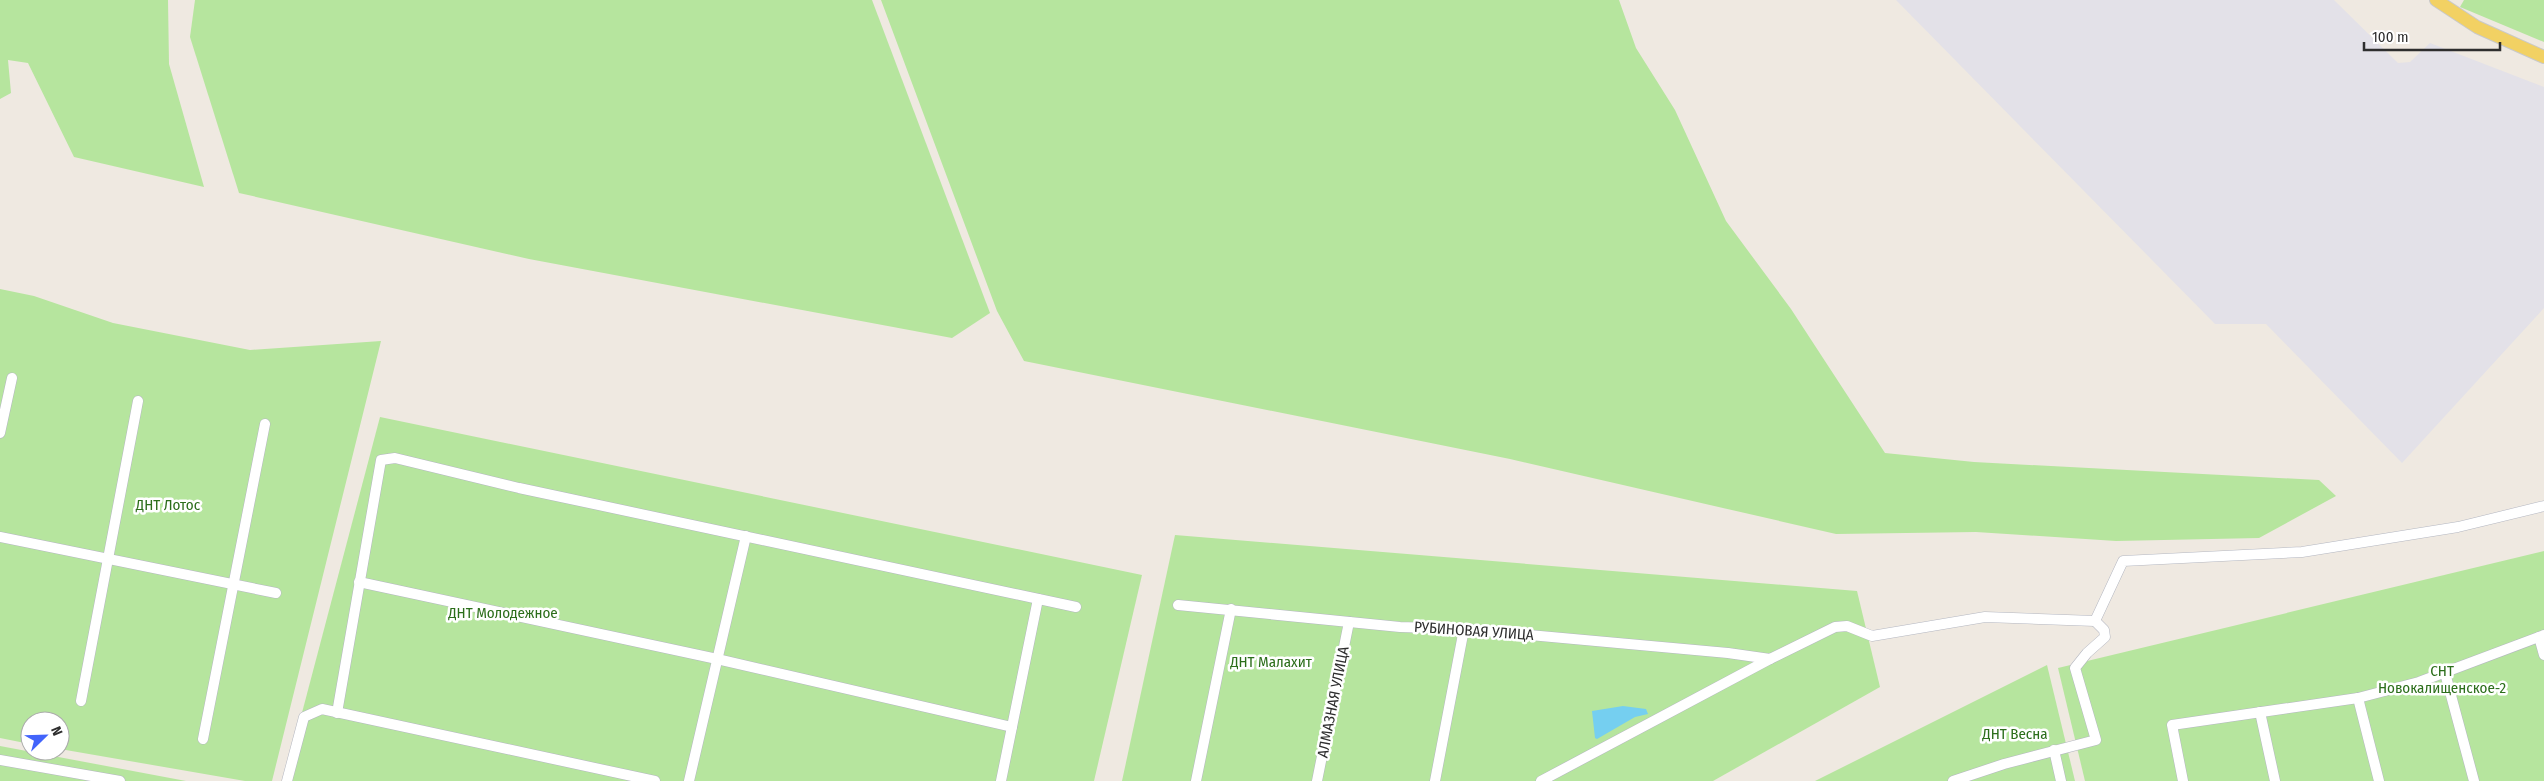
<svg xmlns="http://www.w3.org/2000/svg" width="2544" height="781" viewBox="0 0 2544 781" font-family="'Fira Sans Condensed',sans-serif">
<rect width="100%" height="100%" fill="#efe9e1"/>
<polygon fill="#e3e1e8" points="1896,0 2334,0 2398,63 2410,62 2430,43 2544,87 2544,308 2402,463 2266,324 2215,324"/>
<g fill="#b6e59e">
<polygon points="0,0 168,0 169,64 204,187 74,157 28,63 8,60 11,93 0,99"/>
<polygon points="195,0 872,0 990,313 952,338 529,259 239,193 190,37"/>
<polygon points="881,0 1619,0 1636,48 1675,110 1726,221 1791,309 1885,453 1974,462 2319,480 2336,496 2259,538 2116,541 1976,532 1836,534 1510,459 1024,361 997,311"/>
<polygon points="2464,0 2544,0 2544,42 2460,7"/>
<polygon points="0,289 34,296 113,323 250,350 381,341 272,781 245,781 60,749 60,721 30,721 30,744 0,738"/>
<polygon points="380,417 1142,575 1094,781 284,781"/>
<polygon points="1175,535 1857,591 1880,687 1713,781 1122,781"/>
<polygon points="2544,551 2544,781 2085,781 2058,668"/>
<polygon points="2047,665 2075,781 1815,781"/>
<polygon points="0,746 186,781 0,781"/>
</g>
<polygon fill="#75cff0" points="1623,706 1646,709 1648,714 1635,717 1597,739 1595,738 1592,711"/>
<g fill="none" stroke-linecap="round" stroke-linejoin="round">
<defs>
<g id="minor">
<polyline points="0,433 12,378"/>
<polyline points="0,537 276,593"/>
<polyline points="359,582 717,659 1012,727"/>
<polyline points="1178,605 1400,627 1464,629 1728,653 1770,659 1835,627 1847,626 1872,636 1985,617 2095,621"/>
<polyline points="2095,621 2123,561 2302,552 2458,527 2544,506"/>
<polyline points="2539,637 2544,655"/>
<polyline points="2445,673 2474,781"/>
<polyline points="2358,698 2379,781"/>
<polyline points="81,701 138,401"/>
<polyline points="2260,712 2275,781"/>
<polyline points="337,713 381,460 395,458 519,488 1076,607"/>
<polyline points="203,739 265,424"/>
<polyline points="2054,750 2061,781"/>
<polyline points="0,760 120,781"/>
<polyline points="287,781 304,717 322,709 655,781"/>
<polyline points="689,781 746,536"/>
<polyline points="1001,781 1038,599"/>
<polyline points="1196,781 1231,609"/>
<polyline points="1317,781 1349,622"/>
<polyline points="1435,781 1464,629"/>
<polyline points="1541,781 1770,659"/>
<polyline points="1953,781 2004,764 2096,740 2075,668 2087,653 2105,637 2104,630 2095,621"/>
<polyline points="2183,781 2172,725 2358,698 2419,682 2544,635"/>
</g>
<polyline id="major" points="2436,0 2477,27 2544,57"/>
</defs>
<use href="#minor" stroke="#b4b7c1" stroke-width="11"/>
<use href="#major" stroke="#c9c9c9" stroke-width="14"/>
<use href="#minor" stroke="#fff" stroke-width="10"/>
<use href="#major" stroke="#f2d163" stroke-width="12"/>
</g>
<g text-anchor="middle" stroke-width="5" stroke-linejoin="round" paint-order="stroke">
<g font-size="15" fill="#2c6e1b" stroke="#fff">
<text x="168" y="510">ДНТ Лотос</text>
<text x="503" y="618">ДНТ Молодежное</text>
<text x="1271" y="667">ДНТ Малахит</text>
<text x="2442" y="676">СНТ<tspan x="2442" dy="17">Новокалищенское-2</tspan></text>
<text x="2015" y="739">ДНТ Весна</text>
</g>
<g font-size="15" fill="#2e2e2e" stroke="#fff">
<text transform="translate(1474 631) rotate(4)" y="5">РУБИНОВАЯ УЛИЦА</text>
<text transform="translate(1333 702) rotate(-79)" y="5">АЛМАЗНАЯ УЛИЦА</text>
</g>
</g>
<g transform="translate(45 736) rotate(67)"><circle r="24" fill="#ffffff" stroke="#ababab"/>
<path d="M0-4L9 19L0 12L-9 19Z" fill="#4264fb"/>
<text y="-8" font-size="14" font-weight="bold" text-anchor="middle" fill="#2e2e2e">N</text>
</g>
<path d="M2364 42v8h136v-8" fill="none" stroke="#2e2e2e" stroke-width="2.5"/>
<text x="2372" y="42" font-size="15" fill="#2e2e2e" stroke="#ffffff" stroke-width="4" paint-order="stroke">100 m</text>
</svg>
